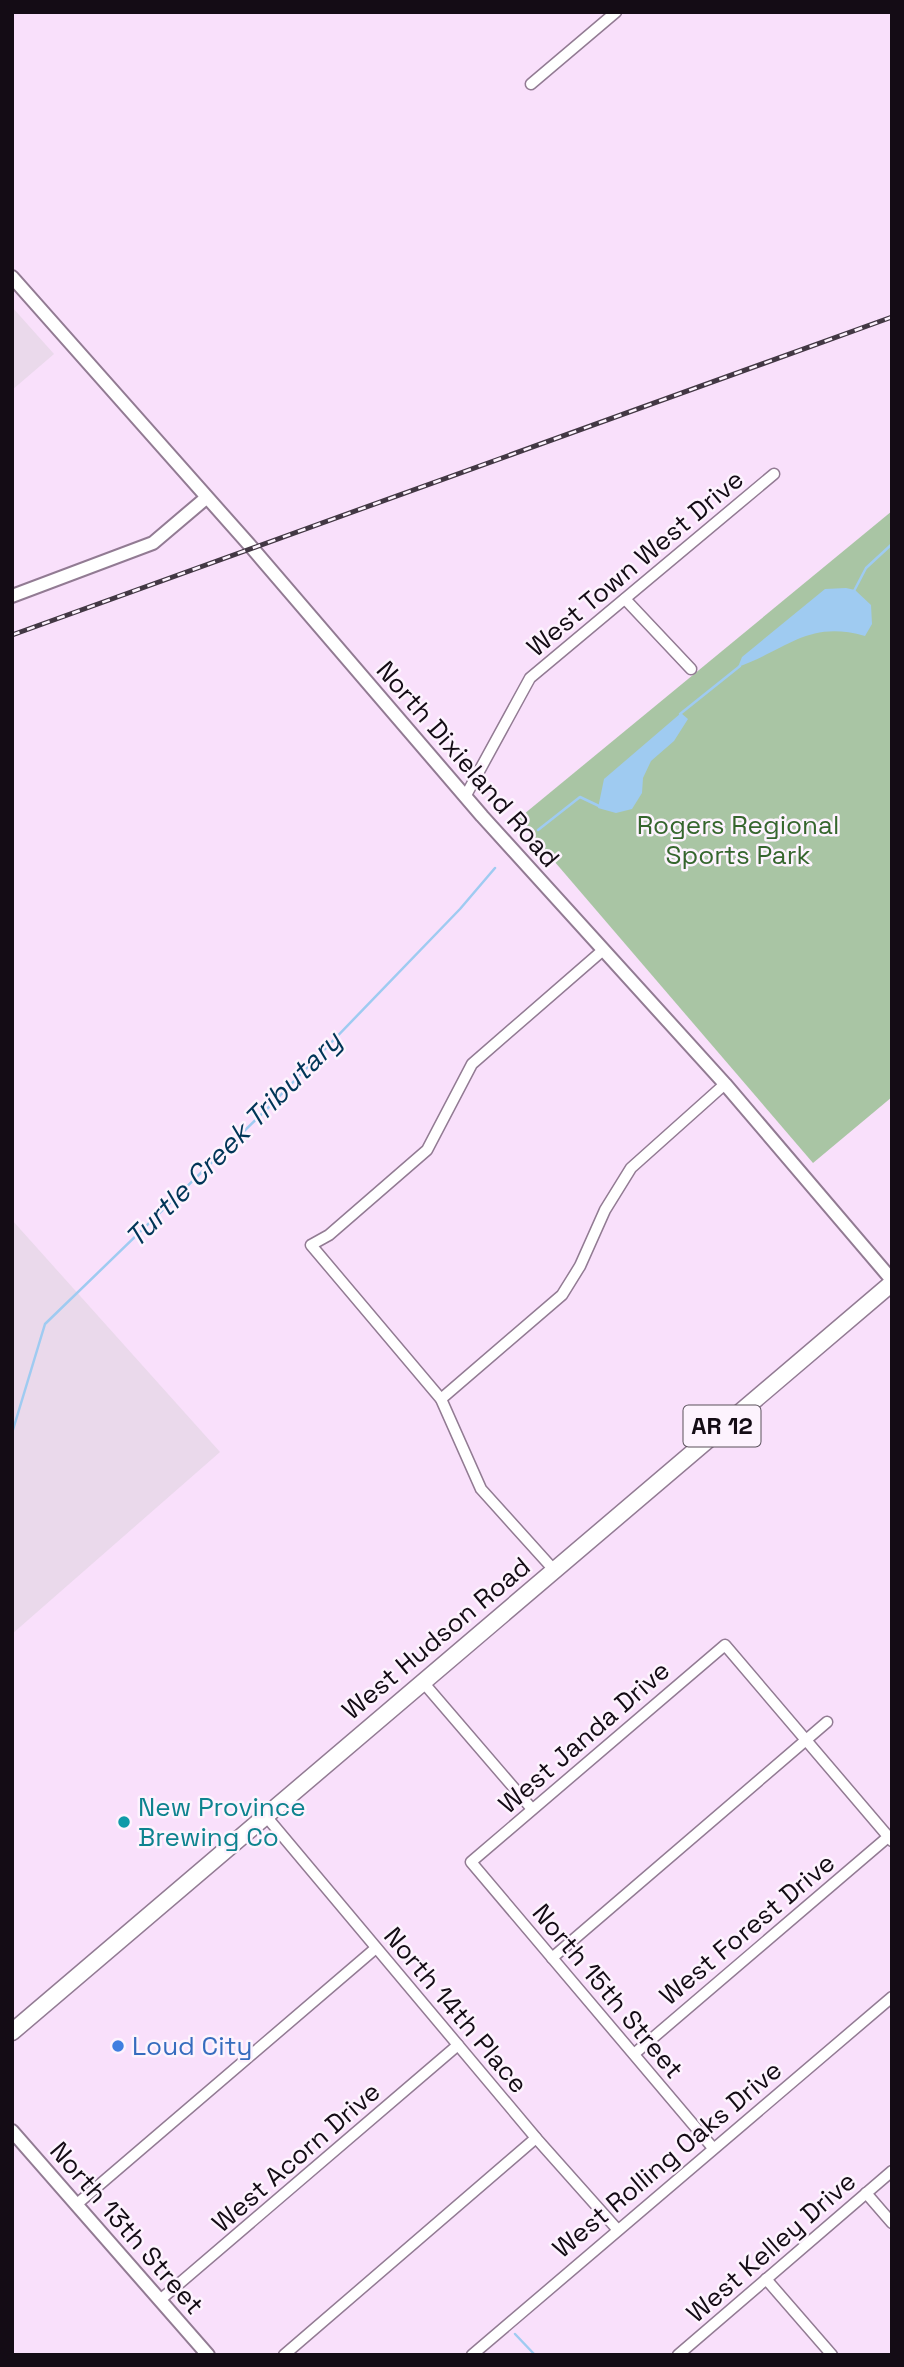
<svg xmlns="http://www.w3.org/2000/svg" width="904" height="2367" viewBox="0 0 904 2367" font-family="'Space Grotesk',sans-serif">
<rect width="100%" height="100%" fill="#f9e0fb"/>
<g fill="#ead9eb">
<polygon points="12,307 54,354 12,390"/>
<polygon points="12,1220 220,1452 12,1634"/>
</g>
<polygon fill="#a9c5a4" points="892,511 892,1097 813,1163 518,819"/>
<g fill="#9fcbf1">
<path d="M 846,588 L 855,590 L 871,605 L 872,624 L 865,636 C 808,620 788,649 738,667 L 742,657 L 825,589 Z"/>
<polygon points="681,713 688,719 674,741 651,761 643,778 642,793 632,809 616,813 598,808 604,779"/>
</g>
<g fill="none" stroke-linecap="round" stroke-linejoin="round">
<g stroke="#9fcbf1" stroke-width="2.5">
<polyline points="854,591 866,568 892,544"/>
<polyline points="680,714 740,666"/>
<polyline points="538,830 580,797 599,806"/>
<polyline points="12,1433 45,1324 270,1106 460,909 495,868"/>
<polyline points="515,2334 535,2355"/>
</g>
<defs>
<g id="minor">
<polyline points="531,84 616,12"/>
<polyline points="625,599 691,669"/>
<polyline points="465,797 530,678 774,474"/>
<polyline points="441,1399 562,1295 580,1266 605,1210 631,1168 725,1084"/>
<polyline points="554,1570 481,1489 441,1399 311,1245 329,1235 427,1150 472,1064 602,951"/>
<polyline points="422,1681 532,1809"/>
<polyline points="265,1815 536,2138 617,2229"/>
<polyline points="552,1958 827,1722"/>
<polyline points="634,2054 888,1837"/>
<polyline points="713,2148 471,1862 725,1645 892,1841"/>
<polyline points="866,2193 892,2223"/>
<polyline points="77,2204 376,1948"/>
<polyline points="766,2279 832,2355"/>
<polyline points="160,2300 458,2045"/>
<polyline points="284,2355 536,2138"/>
<polyline points="472,2355 892,1997"/>
<polyline points="678,2355 892,2171"/>
</g>
<g id="tertiary">
<polyline points="12,596 153,543 206,498"/>
<polyline points="12,2131 208,2355"/>
</g>
<polyline id="secondary" points="12,277 253,549 482,816 725,1084 892,1280"/>
<polyline id="trunk" points="12,2032 892,1283"/>
</defs>
<use href="#minor" stroke="#927b93" stroke-width="13"/>
<use href="#tertiary" stroke="#927b93" stroke-width="16"/>
<use href="#secondary" stroke="#927b93" stroke-width="16"/>
<use href="#trunk" stroke="#927b93" stroke-width="19"/>
<use href="#minor" stroke="#fff" stroke-width="10"/>
<use href="#tertiary" stroke="#fff" stroke-width="12"/>
<use href="#secondary" stroke="#fff" stroke-width="12"/>
<use href="#trunk" stroke="#fff" stroke-width="16"/>
<defs>
<polyline id="rail" points="12,635 892,317"/>
</defs>
<use href="#rail" stroke="#433844" stroke-width="5"/>
<use href="#rail" stroke="#fdf3fe" stroke-width="2.5" stroke-dasharray="8" stroke-linecap="butt"/>
</g>
<circle fill="#0f9aa8" stroke="#fdf3fe" stroke-width="2.5" cx="124" cy="1822" r="7"/>
<circle fill="#3f7fe0" stroke="#fdf3fe" stroke-width="2.5" cx="118" cy="2046" r="7"/>
<g text-anchor="middle" stroke-width="5" stroke-linejoin="round" paint-order="stroke">
<rect fill="#fdf3fe" stroke="#5a515b" stroke-width="2" x="683.5" y="1405.5" width="77" height="41" rx="5"/>
<g font-size="24" font-weight="bold" fill="#140c15">
<text x="722" y="1434">AR 12</text>
</g>
<g font-size="26" fill="#140c15" stroke="#fdf3fe">
<text transform="translate(635 563) rotate(-40)" y="9">West Town West Drive</text>
<text transform="translate(468 764) rotate(49)" y="9">North Dixieland Road</text>
<text transform="translate(436 1638) rotate(-40)" y="9">West Hudson Road</text>
<text transform="translate(584 1737) rotate(-41)" y="9">West Janda Drive</text>
<text transform="translate(747 1929) rotate(-40)" y="9">West Forest Drive</text>
<text transform="translate(608 1991) rotate(50)" y="9">North 15th Street</text>
<text transform="translate(456 2010) rotate(50)" y="9">North 14th Place</text>
<text transform="translate(296 2157) rotate(-41)" y="9">West Acorn Drive</text>
<text transform="translate(667 2159) rotate(-40)" y="9">West Rolling Oaks Drive</text>
<text transform="translate(127 2228) rotate(49)" y="9">North 13th Street</text>
<text transform="translate(771 2247) rotate(-41)" y="9">West Kelley Drive</text>
</g>
<g font-size="26" fill="#35662d" stroke="#fdf3fe">
<text x="738" y="834">Rogers Regional<tspan x="738" dy="30">Sports Park</tspan></text>
</g>
<g font-size="26" fill="#0d838f" stroke="#fdf3fe" text-anchor="start">
<text x="138" y="1816">New Province<tspan x="138" dy="30">Brewing Co</tspan></text>
</g>
<g font-size="26" fill="#366cbe" stroke="#fdf3fe" text-anchor="start">
<text x="132" y="2055">Loud City</text>
</g>
<g font-size="28" font-style="italic" fill="#003557" stroke="#fdf3fe">
<text transform="translate(233 1139) rotate(-45)" y="10">Turtle Creek Tributary</text>
</g>
</g>
<rect width="904" height="2367" fill="none" stroke="#140c15" stroke-width="28"/>
</svg>
